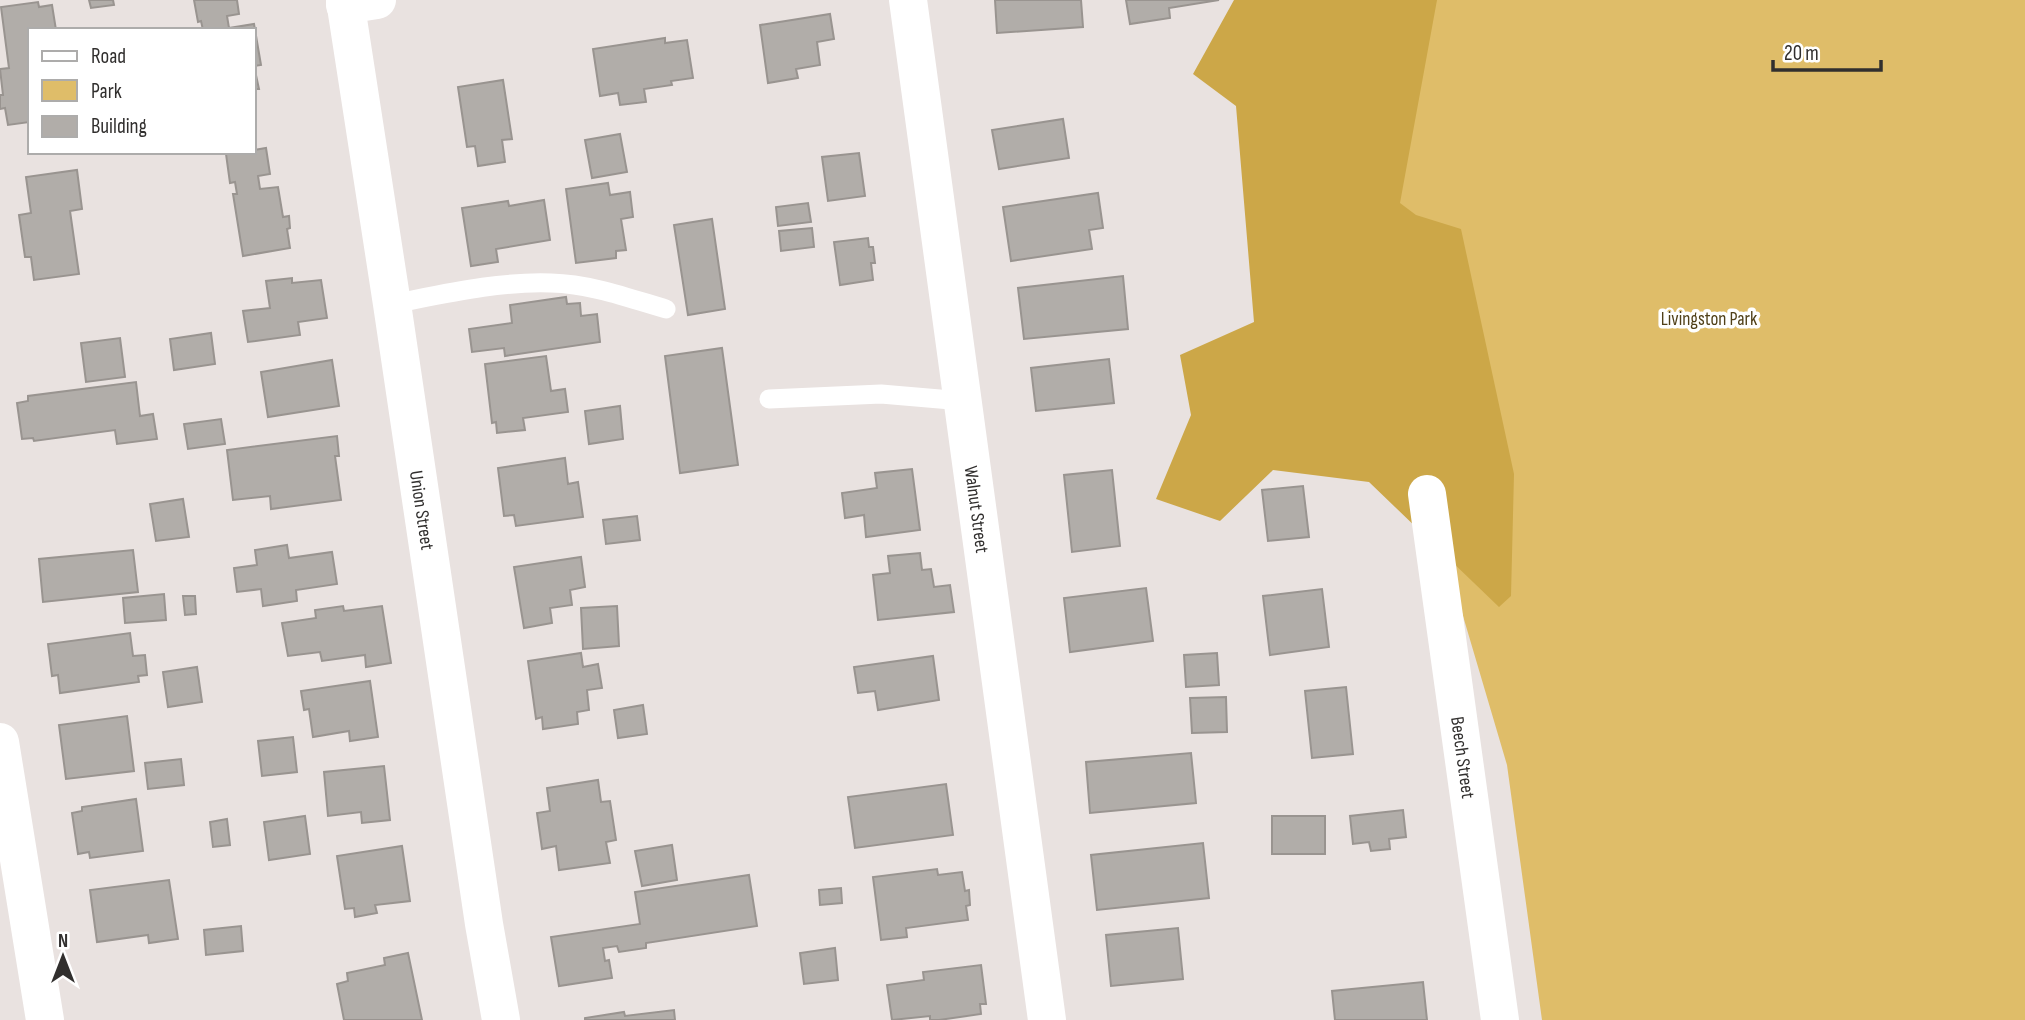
<svg xmlns="http://www.w3.org/2000/svg" width="2025" height="1020" viewBox="0 0 2025 1020" font-family="'Sofia Sans Condensed',sans-serif">
<rect width="100%" height="100%" fill="#e9e2e0"/>
<polygon fill="#dfbd69" points="1287,0 2025,0 2025,1020 1542,1020 1507,765 1427,494"/>
<polygon fill="#cca748" points="1234,0 1437,0 1400,203 1416,215 1461,229 1514,474 1511,596 1499,607 1369,482 1273,470 1220,521 1156,499 1191,415 1180,355 1254,322 1236,106 1193,74"/>
<g fill="#b1ada9" stroke="#999490" stroke-width="2">
<polygon points="89,0 113,0 114,5 91,8"/>
<polygon points="194,0 237,0 239,14 227,16 229,28 254,24 261,65 254,66 259,89 254,89 254,30 203,30 201,21 198,22"/>
<polygon points="995,0 1081,0 1083,27 997,33"/>
<polygon points="1126,0 1219,0 1169,8 1170,18 1130,24"/>
<polygon points="38,2 39,7 52,5 56,30 30,30 30,122 8,125 5,108 0,109 0,95 3,95 0,69 9,68 1,7"/>
<polygon points="830,14 834,39 817,42 820,65 796,69 798,78 768,83 760,25"/>
<polygon points="665,38 665,43 687,40 693,78 671,81 672,85 644,89 646,102 620,105 618,93 600,96 593,49"/>
<polygon points="503,80 512,139 502,140 505,162 478,166 475,146 467,147 458,87"/>
<polygon points="1063,119 1069,158 999,169 992,130"/>
<polygon points="620,134 627,172 592,178 585,140"/>
<polygon points="266,148 270,174 258,176 260,189 278,187 283,217 289,216 290,228 287,229 290,248 243,256 233,194 237,194 235,182 230,183 226,154 254,152 254,150"/>
<polygon points="859,153 865,196 828,201 822,157"/>
<polygon points="77,170 82,209 70,211 79,274 34,280 31,257 25,257 19,215 31,213 26,177"/>
<polygon points="608,183 610,195 630,192 633,217 621,219 626,250 616,251 616,258 576,263 566,189"/>
<polygon points="1098,193 1103,228 1089,230 1092,249 1011,261 1003,207"/>
<polygon points="544,200 550,240 496,249 498,262 471,266 462,208 508,201 509,206"/>
<polygon points="808,203 811,222 778,226 776,207"/>
<polygon points="712,219 725,309 688,315 674,225"/>
<polygon points="812,228 814,247 781,251 779,231"/>
<polygon points="868,238 869,247 873,247 875,263 871,263 873,280 840,285 834,242"/>
<polygon points="1123,276 1128,329 1024,339 1018,288"/>
<polygon points="292,278 292,283 321,280 327,318 298,322 300,335 248,342 243,311 270,308 266,281"/>
<polygon points="566,297 567,304 580,303 581,316 597,314 600,342 505,356 504,348 472,352 469,329 512,323 510,305"/>
<polygon points="211,333 215,364 174,370 170,339"/>
<polygon points="120,338 125,377 86,382 81,343"/>
<polygon points="722,348 738,465 680,473 665,356"/>
<polygon points="546,356 551,391 565,389 568,412 523,418 525,430 497,433 496,422 492,423 485,364"/>
<polygon points="1109,359 1114,403 1036,411 1031,368"/>
<polygon points="332,360 339,406 268,417 261,372"/>
<polygon points="136,382 140,416 153,414 157,439 117,444 115,430 34,441 33,438 22,439 17,403 28,401 28,396"/>
<polygon points="620,406 623,439 589,444 585,411"/>
<polygon points="221,419 225,444 188,449 184,424"/>
<polygon points="337,436 339,456 335,456 341,500 271,509 270,496 233,500 227,450"/>
<polygon points="565,458 568,484 578,482 583,517 516,526 514,515 504,516 498,468"/>
<polygon points="912,469 920,530 866,537 864,515 845,518 842,493 877,488 875,473"/>
<polygon points="1112,470 1120,546 1072,552 1064,475"/>
<polygon points="1303,486 1309,537 1268,541 1262,490"/>
<polygon points="183,499 189,537 156,541 150,504"/>
<polygon points="637,516 640,540 606,544 603,520"/>
<polygon points="287,545 289,558 332,552 337,584 296,590 297,601 263,606 261,589 237,592 234,568 257,565 255,550"/>
<polygon points="133,550 138,592 43,602 39,559"/>
<polygon points="920,553 922,570 931,569 934,587 950,585 954,612 878,620 873,575 890,573 888,556"/>
<polygon points="581,557 585,587 570,590 572,605 550,608 552,623 524,628 514,567"/>
<polygon points="1146,588 1153,641 1070,652 1064,598"/>
<polygon points="1322,589 1329,647 1270,655 1263,596"/>
<polygon points="164,594 166,620 125,623 123,598"/>
<polygon points="183,596 195,596 196,614 185,615"/>
<polygon points="343,606 344,611 382,606 391,663 366,667 365,655 322,661 320,652 288,656 282,623 316,618 315,610"/>
<polygon points="617,606 619,646 583,649 581,608"/>
<polygon points="130,633 133,656 145,655 147,675 138,676 139,682 60,693 58,675 52,676 48,644"/>
<polygon points="581,653 583,667 598,664 602,688 587,690 589,710 577,712 578,724 543,729 542,717 536,719 528,661"/>
<polygon points="1217,653 1219,685 1186,687 1184,655"/>
<polygon points="933,656 939,700 878,710 875,691 858,693 854,667"/>
<polygon points="197,667 202,702 168,707 163,672"/>
<polygon points="370,681 378,737 350,741 349,731 313,737 309,709 304,710 301,691"/>
<polygon points="1346,687 1353,754 1312,758 1305,691"/>
<polygon points="1226,697 1227,732 1192,733 1190,698"/>
<polygon points="643,705 647,734 618,738 614,710"/>
<polygon points="127,716 134,771 66,779 59,725"/>
<polygon points="293,737 297,772 262,776 258,741"/>
<polygon points="1191,753 1196,803 1090,813 1086,762"/>
<polygon points="181,759 184,785 148,789 145,763"/>
<polygon points="384,766 390,820 362,823 361,812 328,816 324,772"/>
<polygon points="598,780 601,802 610,801 616,840 606,842 610,863 559,870 556,846 542,849 537,813 550,811 547,788"/>
<polygon points="946,784 953,835 855,848 848,797"/>
<polygon points="136,799 143,851 90,858 89,852 78,854 72,813 82,811 82,807"/>
<polygon points="1403,810 1406,837 1389,839 1390,849 1371,851 1369,842 1353,844 1350,816"/>
<polygon points="305,816 310,854 269,860 264,822"/>
<rect x="1272" y="816" width="53" height="38"/>
<polygon points="227,819 230,845 213,847 210,822"/>
<polygon points="1203,843 1209,898 1097,910 1091,855"/>
<polygon points="672,845 677,880 642,886 635,851"/>
<polygon points="402,846 410,901 375,905 377,913 355,917 354,908 345,909 337,856"/>
<polygon points="937,869 938,875 962,872 965,891 969,890 970,905 966,906 968,920 906,928 907,937 881,940 873,877"/>
<polygon points="749,875 757,926 646,943 646,948 619,952 617,946 603,948 605,961 609,960 612,978 559,986 551,937 640,924 635,892"/>
<polygon points="169,880 178,939 149,943 148,935 97,942 90,890"/>
<polygon points="841,888 842,903 820,905 819,890"/>
<polygon points="241,926 243,951 206,955 204,930"/>
<polygon points="1178,928 1183,979 1111,986 1106,935"/>
<polygon points="835,948 838,980 804,984 800,953"/>
<polygon points="408,953 422,1020 344,1020 337,984 348,981 347,973 385,965 384,958"/>
<polygon points="981,965 986,1004 980,1004 981,1014 939,1020 930,1020 930,1016 892,1020 887,985 924,980 923,972"/>
<polygon points="1423,982 1427,1020 1335,1020 1332,991"/>
<polygon points="674,1010 675,1020 585,1020 585,1018 624,1012 625,1016"/>
</g>
<g fill="none" stroke-linecap="round" stroke-linejoin="round">
<g stroke="#fff" stroke-width="19">
<path d="M 392,304 C 444,294 499,281 551,283 C 591,284 629,298 666,309"/>
<polyline points="769,399 881,394 963,401"/>
</g>
<g stroke="#fff" stroke-width="38">
<path id="s1" d="M 908,0 L 1047,1020"/>
<polyline points="345,5 377,0"/>
<path id="s2" d="M 1427,494 L 1500,1020"/>
<polyline points="0,742 45,1020"/>
</g>
<path stroke="#fff" stroke-width="38" id="s3" d="M 345,0 L 392,304 L 484,924 L 501,1020"/>
</g>
<g text-anchor="middle" stroke-width="7" stroke-linejoin="round" paint-order="stroke">
<g font-size="19" fill="#504019" stroke="#fff">
<text x="1709" y="325">Livingston Park</text>
</g>
<g font-size="19" fill="#312f2e" stroke="#fff">
<text dy="7" stroke="none"><textPath href="#s3" startOffset="516">Union Street</textPath></text>
<text dy="7" stroke="none"><textPath href="#s1" startOffset="514">Walnut Street</textPath></text>
<text dy="7" stroke="none"><textPath href="#s2" startOffset="266">Beech Street</textPath></text>
</g>
</g>
<rect x="28" y="28" width="228" height="126" fill="#ffffff" stroke="#adacab" stroke-width="2"/>
<rect x="42" y="51" width="35" height="10" fill="#ffffff" stroke="#adacab" stroke-width="2"/>
<text x="91" y="63" font-size="21" fill="#312f2e">Road</text>
<rect x="42" y="80" width="35" height="21" fill="#dfbd69" stroke="#adacab" stroke-width="2"/>
<text x="91" y="98" font-size="21" fill="#312f2e">Park</text>
<rect x="42" y="116" width="35" height="21" fill="#b1ada9" stroke="#adacab" stroke-width="2"/>
<text x="91" y="133" font-size="21" fill="#312f2e">Building</text>
<g transform="translate(63 957)" stroke="#ffffff" stroke-width="5" paint-order="stroke">
<path d="M0-5L12 26L0 18L-12 26Z" fill="#312f2e"/>
<text y="-10" font-size="19" font-weight="bold" text-anchor="middle" fill="#312f2e">N</text>
</g>
<path d="M1773 60v10h108v-10" fill="none" stroke="#312f2e" stroke-width="3.5"/>
<text x="1784" y="60" font-size="21" fill="#312f2e" stroke="#ffffff" stroke-width="5" paint-order="stroke">20 m</text>
</svg>
